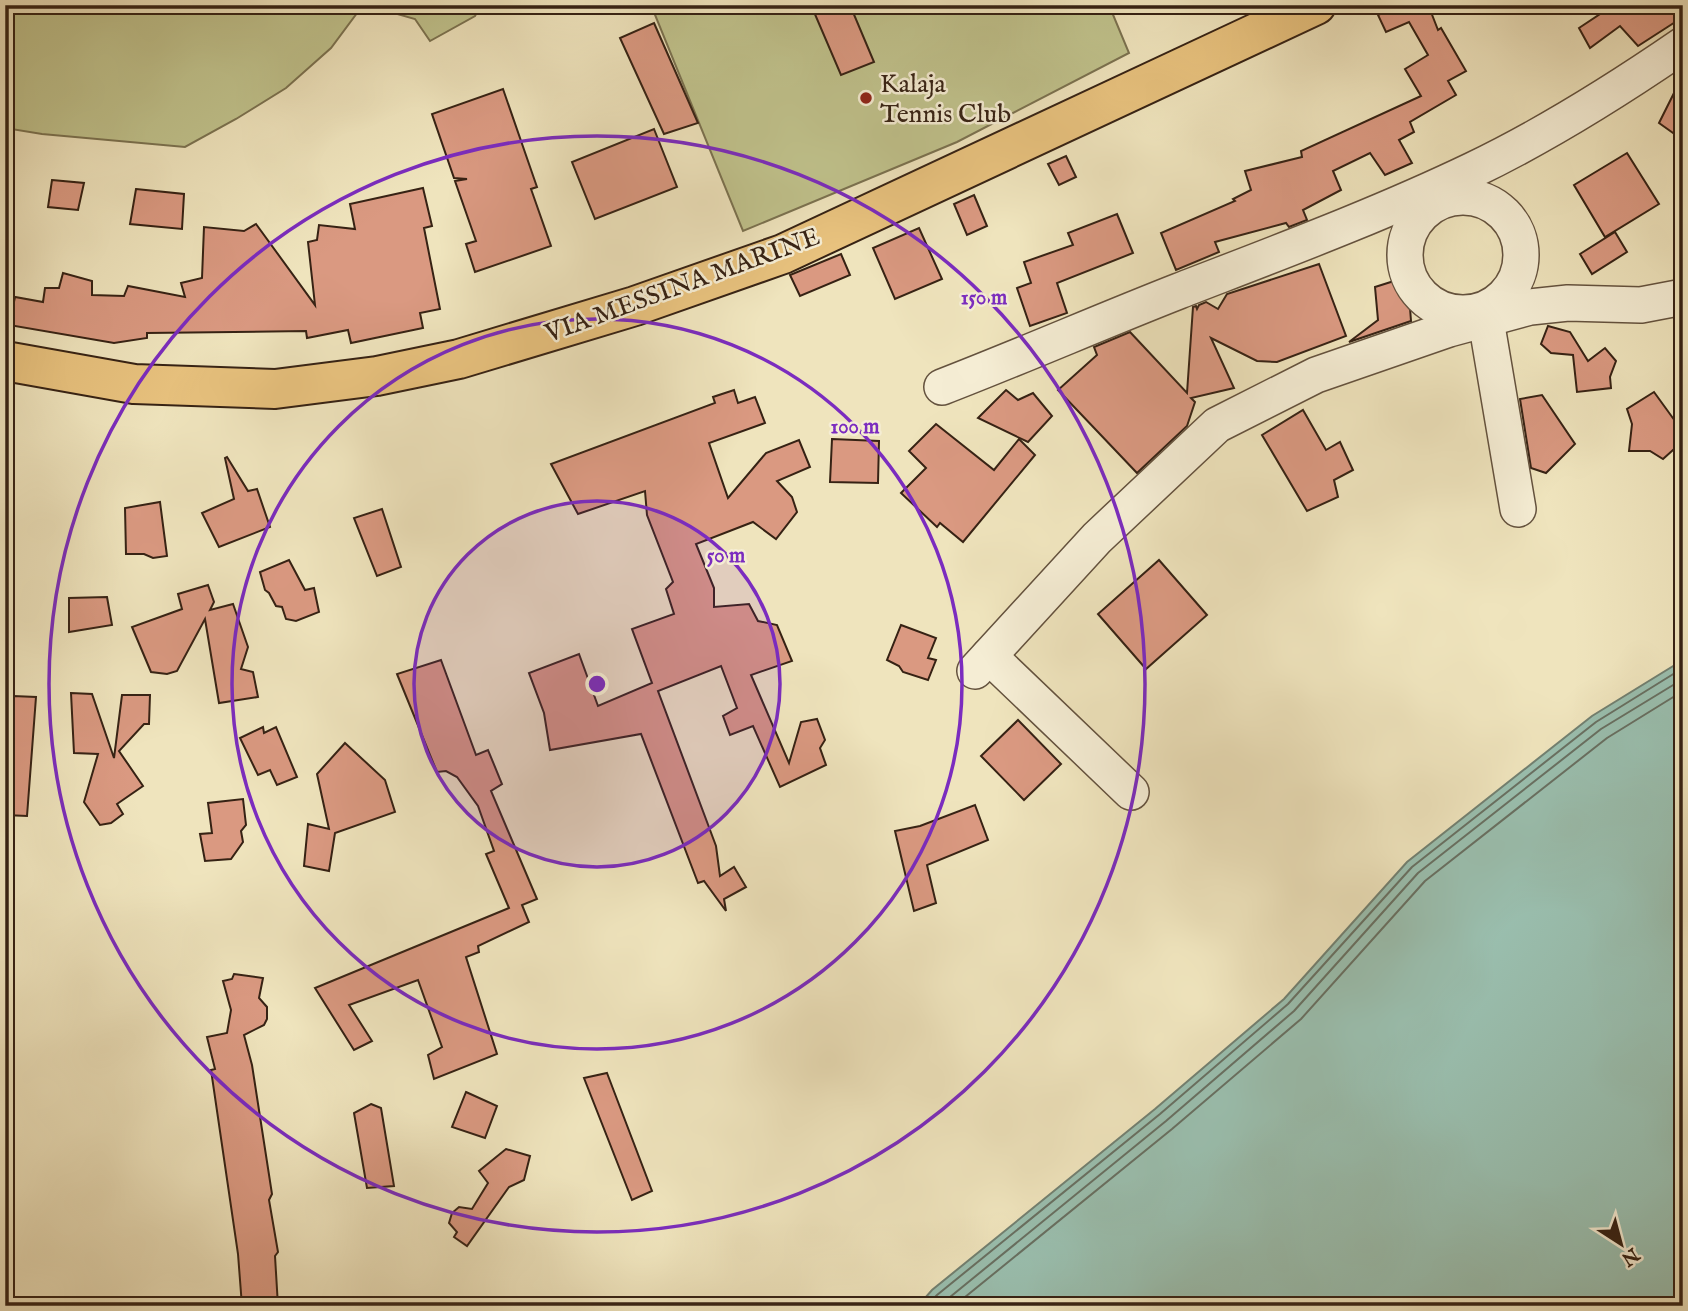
<svg xmlns="http://www.w3.org/2000/svg" width="1688" height="1311" viewBox="0 0 1688 1311" font-family="'IM FELL English',serif">
<rect width="100%" height="100%" fill="#efe4bd"/>
<filter id="stains"><feTurbulence type="fractalNoise" baseFrequency=".00286" numOctaves="4"/><feColorMatrix values="0 0 0 0 .2 0 0 0 0 .09 0 0 0 0 .02 0 0 0 .5 -.17"/></filter>
<radialGradient id="worn" r=".72"><stop offset=".6" stop-color="#630" stop-opacity="0"/><stop offset="1" stop-color="#630" stop-opacity=".3"/></radialGradient>
<g fill="#c0c28c" stroke="#7b7250" stroke-width="2">
<polygon points="5,5 363,5 331,48 286,88 236,119 185,147 42,134 5,128"/>
<polygon points="366,5 481,5 475,16 430,41 415,19"/>
<polygon points="651,5 1109,5 1129,53 957,142 743,231"/>
</g>
<polygon fill="#9abfaf" stroke="#728071" stroke-width="2" points="1683,660 1683,1306 918,1306 932,1290 1155,1109 1284,999 1407,862 1592,716"/>
<g fill="none" stroke-linecap="round" stroke-linejoin="round">
<g stroke="#687062" stroke-width="2">
<polyline points="927,1306 937,1295 1160,1114 1288,1004 1412,867 1596,722 1683,668"/>
<polyline points="939,1306 1166,1121 1294,1011 1418,873 1601,729 1683,679"/>
<polyline points="954,1306 1172,1129 1301,1019 1425,881 1607,738 1683,691"/>
</g>
</g>
<g fill="#da9981" stroke="#362214" stroke-width="2">
<polygon points="811,5 850,5 874,62 841,75"/>
<polygon points="1399,5 1445,5 1431,12 1438,30 1441,28 1466,71 1448,81 1456,95 1410,122 1414,132 1399,140 1412,163 1385,175 1370,153 1333,171 1341,190 1303,210 1307,220 1289,227 1286,223 1215,242 1219,252 1176,270 1161,233 1235,201 1233,199 1251,190 1245,171 1302,157 1301,151 1421,96 1405,69 1428,55 1409,22 1386,32 1378,15"/>
<polygon points="1601,5 1683,5 1683,17 1638,46 1620,26 1590,48 1579,28 1606,10"/>
<polygon points="654,23 698,123 664,134 620,38"/>
<polygon points="1683,75 1683,140 1659,123"/>
<polygon points="503,89 537,187 531,189 551,246 475,272 466,244 476,241 455,181 467,179 454,178 432,114"/>
<polygon points="654,129 677,187 595,219 572,162"/>
<polygon points="1627,153 1659,204 1605,237 1574,185"/>
<polygon points="1066,156 1076,177 1059,185 1048,164"/>
<polygon points="52,180 84,183 78,210 48,207"/>
<polygon points="423,188 432,226 424,228 440,309 420,313 423,328 351,343 348,330 307,338 306,331 147,333 147,338 114,343 9,325 15,297 43,302 45,288 59,288 63,273 92,281 92,295 124,296 128,286 185,297 181,283 202,278 204,227 244,231 256,224 315,305 308,242 317,240 319,225 355,229 350,204"/>
<polygon points="136,189 184,194 182,229 130,224"/>
<polygon points="974,195 987,226 967,235 954,204"/>
<polygon points="1117,214 1133,253 1057,283 1067,313 1030,326 1017,288 1031,283 1024,262 1073,245 1068,233"/>
<polygon points="919,228 942,279 895,299 873,248"/>
<polygon points="1615,232 1627,252 1592,274 1580,254"/>
<polygon points="841,254 850,275 800,296 790,275"/>
<polygon points="1319,264 1346,336 1277,362 1257,361 1211,338 1234,388 1191,398 1195,402 1187,426 1137,473 1058,390 1097,355 1094,347 1130,332 1187,393 1193,307 1196,306 1197,309 1199,305 1206,302 1218,309 1227,294"/>
<polygon points="1394,281 1410,308 1411,321 1349,342 1378,320 1375,287"/>
<polygon points="1548,326 1570,332 1588,361 1605,348 1616,361 1610,377 1611,388 1577,392 1573,355 1551,353 1541,344"/>
<polygon points="734,390 738,403 755,397 765,423 709,443 728,498 766,453 799,440 810,467 777,481 792,497 797,512 776,539 753,522 696,544 714,588 714,607 749,604 758,621 777,625 792,661 751,675 789,763 801,722 817,719 825,740 820,748 826,765 780,787 753,726 730,735 723,716 737,708 721,666 658,691 716,846 720,876 734,867 746,887 724,899 726,911 704,881 698,883 641,734 550,750 544,713 529,673 579,654 598,706 652,683 632,629 674,614 666,589 673,582 647,515 645,491 578,514 551,464 715,403 713,397"/>
<polygon points="1006,390 1018,400 1033,393 1052,416 1028,442 978,418"/>
<polygon points="1654,392 1683,432 1683,441 1663,459 1650,451 1629,451 1632,424 1627,409"/>
<polygon points="1542,395 1575,444 1546,473 1531,468 1520,399"/>
<polygon points="1303,410 1326,450 1340,442 1353,470 1334,480 1338,497 1307,511 1262,435"/>
<polygon points="936,424 994,470 1019,439 1035,455 963,542 940,523 937,527 901,493 926,468 909,451"/>
<polygon points="832,439 879,441 878,483 830,482"/>
<polygon points="227,457 248,491 257,489 270,527 219,547 202,513 234,499 225,458"/>
<polygon points="160,502 167,556 153,558 144,554 126,554 125,508"/>
<polygon points="382,509 401,567 377,576 354,518"/>
<polygon points="289,560 305,590 314,588 319,612 296,621 286,619 282,607 276,606 269,593 265,590 260,572"/>
<polygon points="1159,560 1207,615 1146,669 1098,614"/>
<polygon points="208,585 214,602 210,610 233,604 248,647 241,669 253,672 258,697 219,703 205,619 177,671 167,674 151,672 132,627 182,609 178,594"/>
<polygon points="107,597 112,625 69,632 69,598"/>
<polygon points="901,625 936,638 928,658 936,660 928,680 903,672 899,666 887,660"/>
<polygon points="441,660 476,755 488,750 502,784 491,791 537,899 522,905 529,922 478,946 479,952 466,957 497,1054 434,1079 428,1055 442,1047 418,980 349,1005 372,1041 354,1050 315,988 509,908 486,854 494,851 478,806 457,777 446,771 437,772 397,674"/>
<polygon points="71,693 92,694 114,758 122,695 150,695 149,724 144,724 119,751 143,786 117,804 123,814 111,823 100,825 84,802 98,754 74,753"/>
<polygon points="13,696 36,697 27,816 5,815 5,712 12,713"/>
<polygon points="1018,720 1061,764 1024,800 981,756"/>
<polygon points="263,727 264,733 276,727 297,777 277,785 270,770 258,775 240,738"/>
<polygon points="345,743 385,780 395,812 335,833 329,871 304,866 308,824 329,829 317,774"/>
<polygon points="243,799 246,825 241,831 243,842 231,859 205,861 200,834 212,833 208,803"/>
<polygon points="975,805 988,840 927,865 936,903 914,911 895,831 920,826"/>
<polygon points="234,974 263,978 259,998 267,1007 267,1019 264,1025 244,1035 252,1065 272,1194 269,1200 278,1252 275,1256 278,1306 242,1306 238,1254 211,1070 215,1069 207,1037 227,1033 231,1010 223,981 232,979"/>
<polygon points="607,1073 652,1191 632,1200 584,1078"/>
<polygon points="466,1092 497,1106 485,1138 452,1127"/>
<polygon points="371,1104 381,1108 394,1186 367,1188 354,1113"/>
<polygon points="506,1149 530,1156 524,1180 509,1187 467,1246 454,1237 457,1232 449,1223 452,1213 459,1207 472,1209 488,1183 479,1171"/>
</g>
<g fill="none" stroke-linecap="round" stroke-linejoin="round">
<defs>
<g id="minor">
<circle cx="1463" cy="255" r="58"/>
<polyline points="1486,320 1518,509"/>
<path d="M 942,387 C 1022,356 1100,322 1179,291 C 1277,253 1377,216 1473,170 C 1546,135 1616,91 1683,45"/>
<polyline points="989,656 1131,792"/>
<polyline points="975,671 1097,538 1217,425 1316,375 1449,329 1530,307 1568,303 1641,305 1683,297"/>
</g>
<polyline id="major" points="5,361 134,384 275,389 377,376 459,359 635,306 783,254 1316,5"/>
</defs>
<use href="#minor" stroke="#64523e" stroke-width="38"/>
<use href="#major" stroke="#362214" stroke-width="42"/>
<use href="#minor" stroke="#f5edd4" stroke-width="35"/>
<use href="#major" stroke="#e8c27e" stroke-width="38"/>
</g>
<circle cx="597" cy="684" r="183" fill="#7b2cbf" fill-opacity=".12"/>
<g fill="none" stroke="#7b2cbf" stroke-width="3.5">
<circle cx="597" cy="684" r="183"/>
<circle cx="597" cy="684" r="365"/>
<circle cx="597" cy="684" r="548"/>
</g>
<circle fill="#8f2418" stroke="#f5edd4" stroke-width="2.5" cx="866" cy="98" r="7"/>
<g text-anchor="middle" stroke-width="5" stroke-linejoin="round" paint-order="stroke">
<g font-size="26" fill="#362214" stroke="#f5edd4" text-anchor="start">
<text x="880" y="92">Kalaja<tspan x="880" dy="30">Tennis Club</tspan></text>
</g>
<g font-size="26" fill="#362214" stroke="#f5edd4">
<text transform="translate(682 284) rotate(-20)" y="9">VIA MESSINA MARINE</text>
</g>
</g>
<circle cx="597" cy="684" r="10" fill="#7b2cbf" stroke="#f5edd4" stroke-width="3.5"/>
<g font-size="21" text-anchor="middle" font-weight="bold" fill="#7b2cbf" stroke="#f5edd4" stroke-width="5" stroke-linejoin="round" paint-order="stroke">
<text x="984" y="304">150 m</text>
<text x="855" y="433">100 m</text>
<text x="726" y="562">50 m</text>
</g>
<rect width="1688" height="1311" fill="none" stroke="#efe4bd" stroke-width="28"/>
<rect x="7" y="7" width="1674" height="1297" fill="none" stroke="#362214" stroke-width="3.5"/>
<rect x="14" y="14" width="1660" height="1283" fill="none" stroke="#362214" stroke-width="2"/>
<g transform="translate(1621 1244) rotate(144)" stroke="#f5edd4" stroke-width="5" paint-order="stroke">
<path d="M0-5L12 26L0 18L-12 26Z" fill="#362214"/>
<text y="-10" font-size="19" font-weight="bold" text-anchor="middle" fill="#362214">N</text>
</g>
<rect width="100%" height="100%" filter="url(#stains)"/>
<rect width="100%" height="100%" fill="url(#worn)"/>
</svg>
